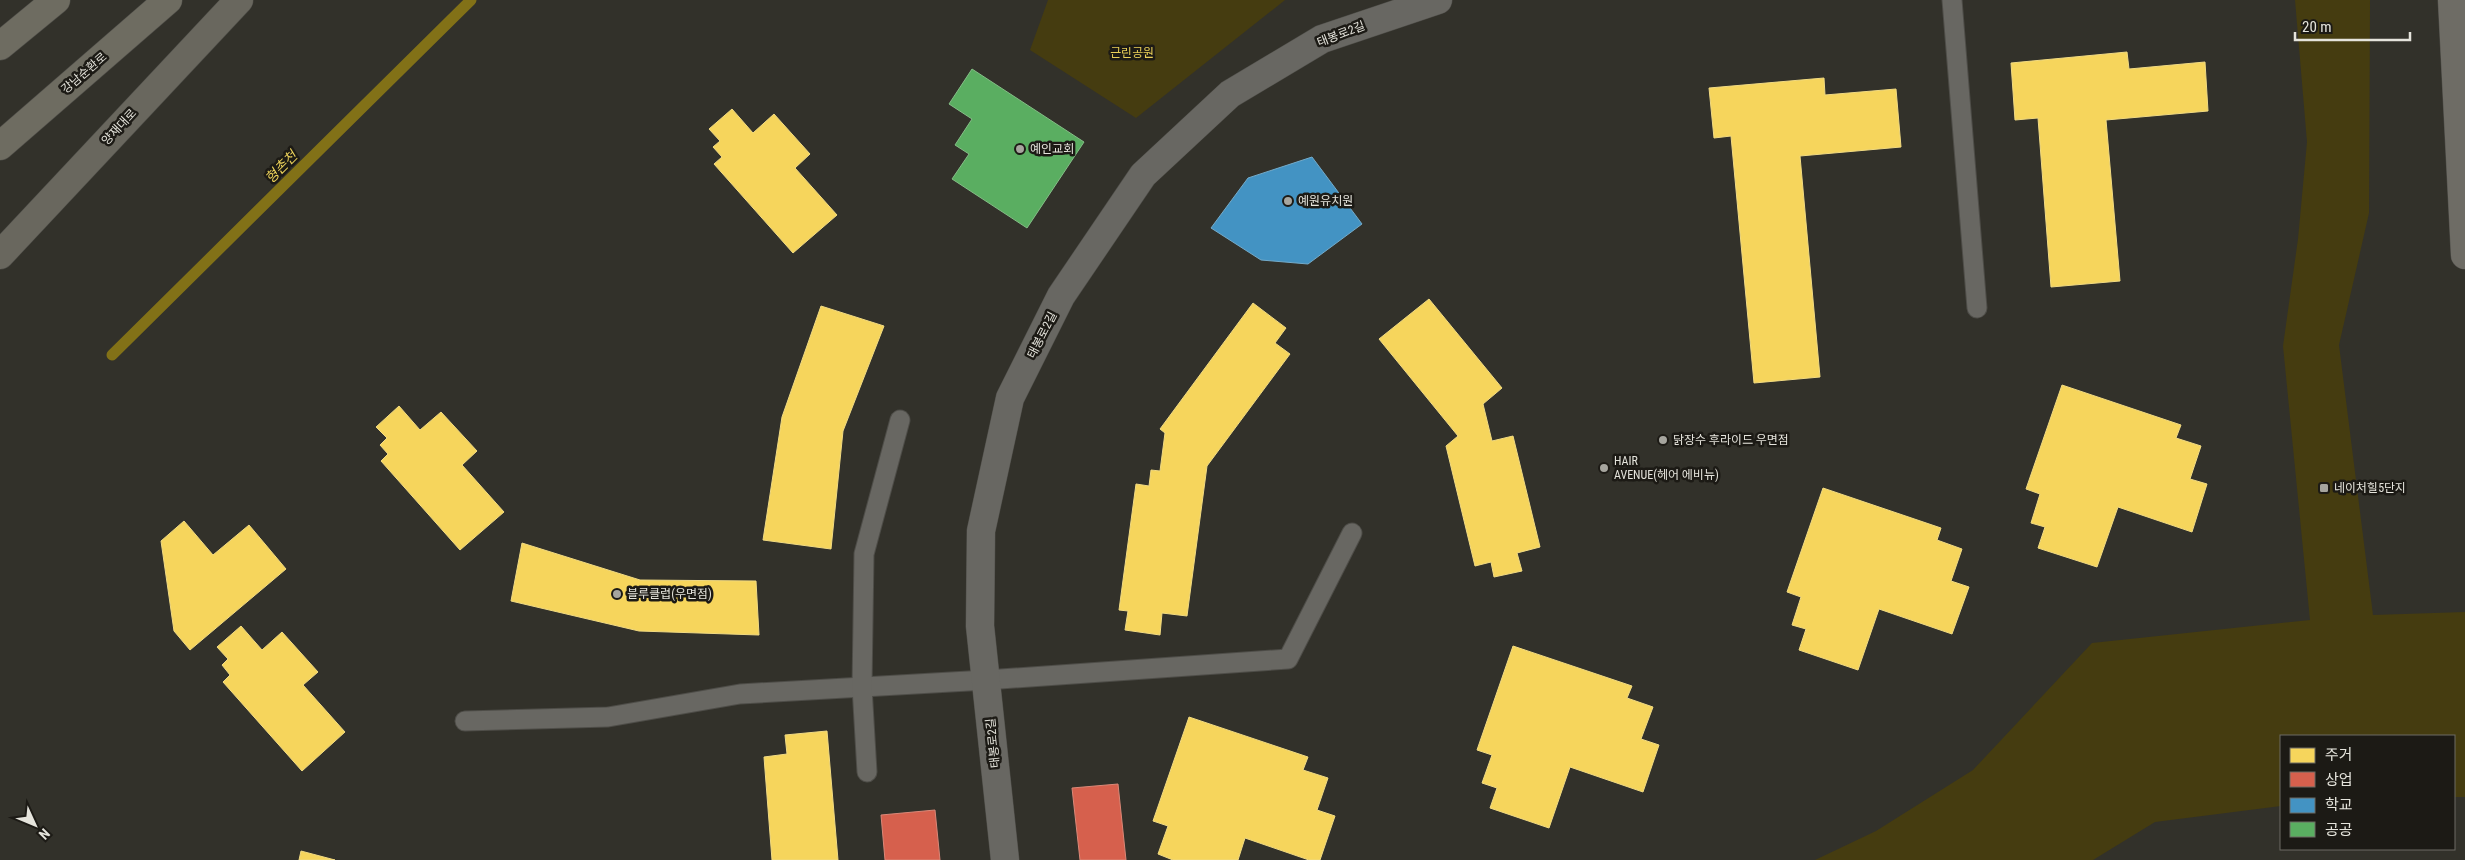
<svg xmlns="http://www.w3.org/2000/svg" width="2465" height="860" viewBox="0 0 2465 860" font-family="'Roboto Condensed','Noto Sans KR',sans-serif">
<rect width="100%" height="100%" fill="#32312a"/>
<g fill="#453c10">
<polygon points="1048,0 1285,0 1136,118 1030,50"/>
<polygon points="2295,0 2370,0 2369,213 2339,345 2373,615 2465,612 2465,797 2454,797 2454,736 2281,736 2281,806 2155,822 2093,860 1815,860 1876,831 1973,770 2092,643 2310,620 2283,346 2298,239 2307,142"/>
</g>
<g fill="#f6d55c" stroke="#f1da82">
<polygon points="2127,52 2129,69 2205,62 2208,111 2106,120 2120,281 2051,287 2038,118 2015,120 2011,63"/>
<polygon points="1824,78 1825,95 1896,89 1901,147 1800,156 1820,377 1754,383 1731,136 1714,138 1709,88"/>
<polygon points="732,109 753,133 774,114 810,154 795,168 837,215 793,253 714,164 722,157 713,147 720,141 709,129"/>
<polygon points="1429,299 1502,388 1483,404 1492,441 1513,436 1540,547 1517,553 1522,571 1494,577 1491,562 1475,566 1446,446 1458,436 1379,339"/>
<polygon points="1253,303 1286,328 1275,343 1290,354 1207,466 1187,616 1162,613 1160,635 1125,630 1128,611 1119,610 1136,484 1149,486 1151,470 1160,471 1165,433 1160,429"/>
<polygon points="821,306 884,326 843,431 831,549 763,540 782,417"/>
<polygon points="2062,385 2181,425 2176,438 2201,446 2190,479 2207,484 2192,532 2118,507 2097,567 2038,548 2045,527 2031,523 2040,494 2026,489"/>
<polygon points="399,406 420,430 441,412 477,451 462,465 504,512 460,550 381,461 388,454 380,445 387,438 376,427"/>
<polygon points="1823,488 1941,528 1937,540 1962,549 1951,581 1969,587 1952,634 1879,609 1858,670 1799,650 1806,629 1792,625 1801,597 1787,592"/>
<polygon points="184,521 213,555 249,525 286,569 190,650 174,631 161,541"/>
<polygon points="522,543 640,580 756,581 759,635 639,631 511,601"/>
<polygon points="241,626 262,650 282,632 318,672 303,685 345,732 302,771 223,682 230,675 222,665 228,659 217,647"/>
<polygon points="1513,646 1632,686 1627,698 1653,707 1641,739 1659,745 1643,792 1570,767 1549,828 1490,808 1497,788 1482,783 1492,755 1477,750"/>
<polygon points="1189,717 1308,757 1303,770 1328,778 1317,810 1335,816 1320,860 1309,860 1245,838 1238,860 1173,860 1158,854 1168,826 1153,821"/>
<polygon points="827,731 838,860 772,860 764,757 787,754 785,735"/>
<polygon points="301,851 335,860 299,860"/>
</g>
<g fill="#d6604d" stroke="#da8878">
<polygon points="1118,784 1126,860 1080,860 1072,788"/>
<polygon points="935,810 940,860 885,860 881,815"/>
</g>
<polygon fill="#4393c3" stroke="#74abca" points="1312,157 1362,224 1308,264 1261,260 1211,228 1248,178"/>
<polygon fill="#5aae61" stroke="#84be86" points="972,69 1084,142 1027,228 952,179 969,154 955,145 972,119 949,104"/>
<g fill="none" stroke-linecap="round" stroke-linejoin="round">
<polyline stroke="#827117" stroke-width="11" points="112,355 471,0"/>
<defs>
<g id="lane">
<polyline points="1952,0 1977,308"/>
<polyline points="465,721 608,717 740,694 986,680 1288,659 1352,533"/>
<polyline points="867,772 862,687 864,554 900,420"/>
</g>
<polyline id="street" points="1005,860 980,626 981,531 1010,398 1061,296 1143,175 1230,94 1322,39 1438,0"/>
<polyline id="secondary" points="2452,0 2465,255"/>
<polyline id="primary" points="0,255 239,0"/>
<g id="highway">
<polyline points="0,46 56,0"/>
<polyline points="0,146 168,0"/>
</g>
</defs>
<use href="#lane" stroke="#4e4d48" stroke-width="21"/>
<use href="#street" stroke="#4e4d48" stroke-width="29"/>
<use href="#secondary" stroke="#4e4d48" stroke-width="29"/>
<use href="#primary" stroke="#4e4d48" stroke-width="29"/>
<use href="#highway" stroke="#4e4d48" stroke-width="29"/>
<use href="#lane" stroke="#686762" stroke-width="19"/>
<use href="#street" stroke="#686762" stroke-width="28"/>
<use href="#secondary" stroke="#6e6c65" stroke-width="28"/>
<use href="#primary" stroke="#69675e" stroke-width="28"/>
<use href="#highway" stroke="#6e6c61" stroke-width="28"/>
</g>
<g fill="#a6a59e" stroke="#1c1a15" stroke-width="2">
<circle cx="1020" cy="149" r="5"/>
<circle cx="1288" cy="201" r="5"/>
<circle cx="1663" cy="440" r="5"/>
<circle cx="1604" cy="468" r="5"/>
<rect x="2319" y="483" width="10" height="10" rx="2.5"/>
<circle cx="617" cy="594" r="5"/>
</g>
<g text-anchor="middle" stroke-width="5" stroke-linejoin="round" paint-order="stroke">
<g font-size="12" fill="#e5e4dc" stroke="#1c1a15">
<text transform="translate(1341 34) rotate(-21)" y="4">태봉로2길</text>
<text transform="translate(84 73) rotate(-41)" y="4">강남순환로</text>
<text transform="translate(119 127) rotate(-47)" y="4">양재대로</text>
<text transform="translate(1042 335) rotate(-63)" y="4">태봉로2길</text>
<text transform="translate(993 743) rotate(-96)" y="4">태봉로2길</text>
</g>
<g font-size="12" fill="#e9cf57" stroke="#1c1a15">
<text x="1132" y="57">근린공원</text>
</g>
<g font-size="12" fill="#e5e4dc" stroke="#1c1a15" text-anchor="start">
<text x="1030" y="153">예인교회</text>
<text x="1298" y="205">예원유치원</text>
<text x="1673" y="444">닭장수 후라이드 우면점</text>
<text x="1614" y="465">HAIR<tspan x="1614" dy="14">AVENUE(헤어 에비뉴)</tspan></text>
<text x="2334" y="492">네이처힐5단지</text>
<text x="627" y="598">블루클럽(우면점)</text>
</g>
<g font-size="14" font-style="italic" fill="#edd35b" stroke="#1c1a15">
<text transform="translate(281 167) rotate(-45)" y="5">형촌천</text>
</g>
</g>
<rect x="2280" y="735" width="175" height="115" fill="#1c1a15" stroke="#6c6b65"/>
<rect x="2290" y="748" width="25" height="15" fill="#f6d55c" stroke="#6c6b65"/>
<text x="2325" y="760" font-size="15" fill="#e5e4dc">주거</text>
<rect x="2290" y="772" width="25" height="15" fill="#d6604d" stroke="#6c6b65"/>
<text x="2325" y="785" font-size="15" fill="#e5e4dc">상업</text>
<rect x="2290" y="798" width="25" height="15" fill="#4393c3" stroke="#6c6b65"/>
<text x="2325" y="810" font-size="15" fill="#e5e4dc">학교</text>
<rect x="2290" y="822" width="25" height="15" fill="#5aae61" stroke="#6c6b65"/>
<text x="2325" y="835" font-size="15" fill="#e5e4dc">공공</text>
<g transform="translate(35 825) rotate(134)" stroke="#1c1a15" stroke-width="4" paint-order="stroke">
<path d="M0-4L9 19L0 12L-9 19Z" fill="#e5e4dc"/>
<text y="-8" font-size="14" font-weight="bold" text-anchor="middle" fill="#e5e4dc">N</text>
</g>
<path d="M2295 32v8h115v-8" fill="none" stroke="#e5e4dc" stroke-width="2.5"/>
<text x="2302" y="32" font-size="15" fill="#e5e4dc" stroke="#1c1a15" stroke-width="4" paint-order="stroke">20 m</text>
</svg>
